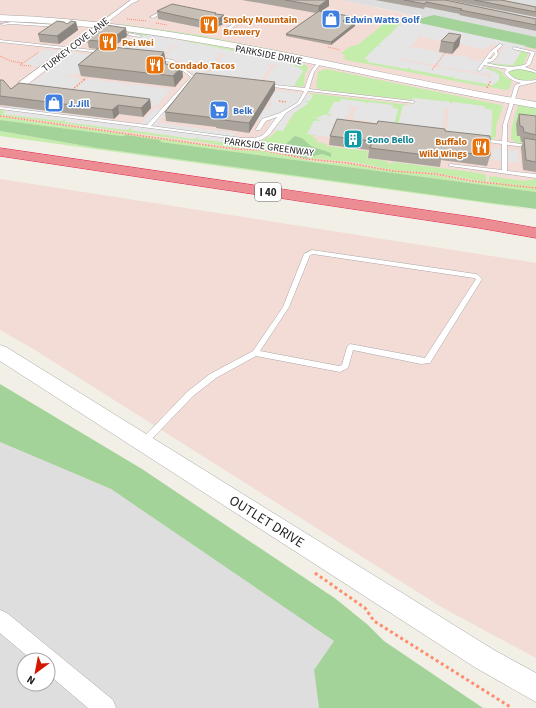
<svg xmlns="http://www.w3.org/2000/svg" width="536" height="708" viewBox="0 0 536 708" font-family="'Source Sans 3',sans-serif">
<rect width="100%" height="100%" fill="#f2efe7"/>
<g fill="#dfdede" fill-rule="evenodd">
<polygon points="342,0 536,0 536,43 399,12"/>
<path d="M 0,442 L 111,489 L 335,641 L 314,670 L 319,708 L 0,708 ZM 24,660 L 48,660 L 48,684 L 24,684 Z"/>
</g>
<g fill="#f3dbd6">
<polygon points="0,0 342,0 536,43 536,192 161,142 160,140 0,120"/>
<polygon points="0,179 536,263 536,658 443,608 35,350 0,330"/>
</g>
<g fill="#c4edac">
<path d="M 393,16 L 395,22 L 402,22 L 391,33 L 396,34 L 390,34 L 379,45 L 383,47 L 365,59 L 369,60 L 368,61 L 410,67 L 410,69 L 451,77 L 454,75 L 454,78 L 488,84 L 486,87 L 341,59 L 345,59 L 344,54 L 340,54 C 345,50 352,44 358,45 Z"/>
<polygon points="120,24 199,35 313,58 126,26"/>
<path d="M 109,28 L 170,36 L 306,65 L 308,68 L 305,74 L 304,86 L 300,87 L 294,86 L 300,68 L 294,66 L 295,64 L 246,54 L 242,55 L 243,54 L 196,43 L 192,45 L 194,43 C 181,40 157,33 145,36 Z"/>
<polygon points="515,50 526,52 528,54 523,65 508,68 490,63 513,65 521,52"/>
<polygon points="489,67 501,71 503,75 512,81 509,89 507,90 488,87 490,85 493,85 498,81 496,72 484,68"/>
<polygon points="326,69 501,105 503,106 496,127 496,137 491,139 485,138 485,136 491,136 492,110 452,103 450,105 450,102 413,98 411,100 321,90 316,87 318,72"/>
<path d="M 520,69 L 531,71 L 536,74 L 536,78 C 528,82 515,81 509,73 L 512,70 Z"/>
<path d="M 309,93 L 410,105 L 403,106 L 399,125 L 389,125 L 398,109 L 392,108 L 393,105 L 366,105 L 365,102 L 334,102 L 329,114 L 335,114 L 317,119 L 321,121 L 307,134 L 314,135 L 313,138 L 317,139 L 316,142 L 327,144 L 326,146 L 368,151 L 367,158 L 386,161 L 389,164 L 393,162 L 472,172 L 486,175 L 486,182 L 434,173 L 393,170 L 353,162 L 306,158 L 322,154 L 331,157 L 319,148 L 311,146 L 302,138 L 295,136 L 277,152 L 263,149 L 235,148 L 202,142 L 0,115 L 0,110 L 5,111 L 3,114 L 62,121 L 66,119 L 66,122 L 127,130 L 131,127 L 132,128 L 131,130 L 195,139 L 199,136 L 198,139 L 255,142 C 264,140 271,138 277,130 L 283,131 L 294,113 L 308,103 L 304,102 L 312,95 Z"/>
<path d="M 518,105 L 536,108 C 536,120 532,134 536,145 L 517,143 L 511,139 L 512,126 Z"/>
<polygon points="0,117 203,145 231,150 263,151 311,161 356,165 383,170 436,175 471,182 522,186 536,189 536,192 161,142 160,140 127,135 122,136 0,120"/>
<polygon points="0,131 97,148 482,201 536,210 0,136"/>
<polygon points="489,176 524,181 536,179 536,187 489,182"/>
</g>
<g fill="#a4d39a">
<polygon points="434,15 536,37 536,49 410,21"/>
<polygon points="0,120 122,136 127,135 160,140 161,142 536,192 536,209 97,148 0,131"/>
<polygon points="295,136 302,138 311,146 331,153 331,157 322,154 306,158 277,152"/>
<polygon points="0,384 142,469 336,599 368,625 384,641 483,708 319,708 314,670 334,641 111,489 0,442"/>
</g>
<g fill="#e5e5e5" fill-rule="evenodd">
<path d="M 410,21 L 526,46 L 522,50 L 515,50 L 521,52 L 513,65 L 490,63 L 484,68 L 499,74 L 499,80 L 493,85 L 453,78 L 454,75 L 451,77 L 410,69 L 410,67 L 407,69 L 368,62 L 369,60 L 364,59 L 377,46 L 383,47 L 378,45 L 390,34 L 396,34 L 391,33 L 402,22 L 407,23 ZM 421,35 L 422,37 L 448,43 L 458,43 L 472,47 L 484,49 L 492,44 L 509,48 L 503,48 L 496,60 L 500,62 L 481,59 L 478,61 L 469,59 L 470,57 L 457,55 L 453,56 L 436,53 L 436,51 L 413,47 L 409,48 ZM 402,57 L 403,57 L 402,59 L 434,65 L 437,63 L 440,64 L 439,66 L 486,74 L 490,73 L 491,78 L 487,78 L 488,76 L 438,67 L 433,68 L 431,68 L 432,66 L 401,60 L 397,62 Z"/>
<polygon points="135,33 145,36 149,34 172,39 194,43 192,45 196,43 243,53 242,55 246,54 296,64 294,66 300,68 303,71 294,86 295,87 263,83 274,67 279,66 268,64 266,65 271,66 260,82 206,76 223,56 228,56 218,53 216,54 221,55 203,76 197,76 191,72 194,70 189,70 191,68 186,68 180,63 183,62 179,60 175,61 167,58 169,57 165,56 175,46 180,45 170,44 174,45 162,56 114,51 131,37 135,37 131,35"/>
<polygon points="44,49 59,51 38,67 22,65"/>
<polygon points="72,52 98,56 75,76 69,75 65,79 69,77 82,79 80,81 85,81 89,79 128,84 126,86 127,87 131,84 171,89 157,106 23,89 41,76 46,76 42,75"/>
<polygon points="276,90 313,95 310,101 304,101 309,103 294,113 289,119 283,131 268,129 272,120 258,119 264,110 273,103 269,102"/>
<polygon points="413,98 450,102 451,105 452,102 484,106 485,109 492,110 491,136 446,131 449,109 455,110 454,109 439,108 445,109 442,130 398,125 403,105 410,106"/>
<polygon points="341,99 365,102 366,105 368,102 393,105 392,108 398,109 394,125 352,119 356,108 362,108 348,106 346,107 352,108 349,116 343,116 348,120 347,124 328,123 334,125 329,137 307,134 314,121 321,121 316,118 326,114 330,117 334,115 328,114 334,102 340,102"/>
<polygon points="10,106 145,125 146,124 141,123 155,108 168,110 155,126 160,123 203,129 202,132 205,129 235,133 234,136 236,136 229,143 198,139 199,136 195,139 130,130 132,128 131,127 127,130 65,122 66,119 62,121 3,114"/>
<polygon points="493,148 518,151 519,163 493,160"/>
</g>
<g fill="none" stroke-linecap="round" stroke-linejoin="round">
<defs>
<g id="service">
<polygon points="165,9 168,10 153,18 150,17"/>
<polygon points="239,20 242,21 226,32 224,32 224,30"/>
<polygon points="11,22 59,25 61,26 59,27 11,24 3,25 1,24"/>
<polygon points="129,33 142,36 140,37 128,35"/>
<polygon points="0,40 102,51 104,52 102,53 0,42"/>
<path d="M 500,44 L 503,45 L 497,50 L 498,55 L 493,61 L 486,63 C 500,66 513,69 526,64 L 531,53 L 513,49 L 513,47 L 535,52 L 530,65 L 525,67 L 536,71 L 536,73 C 526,70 517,67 508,72 C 513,82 527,81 536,80 L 536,82 L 519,86 L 507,125 L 507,142 L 536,146 L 536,148 L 507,145 L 507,171 L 536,174 L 536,178 L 450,166 L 448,165 L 450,164 L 502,170 L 502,144 L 481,141 L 479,140 L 481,139 L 502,141 L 503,125 L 515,85 L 521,83 C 514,81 508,79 504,72 L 507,69 L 484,65 L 480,71 L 477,70 L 490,52 ZM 494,52 L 495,54 L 491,59 L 488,59 Z"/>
<path d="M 155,57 L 173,60 L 192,75 L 204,78 L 202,79 L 194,78 L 151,126 L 242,138 C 267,139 263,134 277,117 L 266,121 L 260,130 L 256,130 L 256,129 L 262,119 L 280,113 L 297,103 L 301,97 L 304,91 L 266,86 L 265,86 L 265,84 L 305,88 C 308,79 310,69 318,63 L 320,64 L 314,72 L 309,89 L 413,101 L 415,102 L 413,103 L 308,91 L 301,103 L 286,113 L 269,135 L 261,140 L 252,141 L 0,109 L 0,107 L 147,125 L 191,77 L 171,62 L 155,59 Z"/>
<path d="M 312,250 L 476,274 L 478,275 L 482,279 L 430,363 L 421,364 L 353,350 L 348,368 L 340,372 L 256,356 L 216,378 L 193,396 L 146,445 L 143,446 L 140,445 L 139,443 L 140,441 L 187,392 L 210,374 L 253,351 L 283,307 L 304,254 ZM 313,254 L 474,278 L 476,279 L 425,358 L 350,344 L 347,347 L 342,365 L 339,366 L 260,351 L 289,307 L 310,255 Z"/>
</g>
<g id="minor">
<polygon points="131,0 139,0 131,4 24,87 18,87 18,83"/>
<polygon points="0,610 7,613 113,700 116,708 88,708 48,674 48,660 32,660 0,633"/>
</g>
<g id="tertiary">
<path d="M 0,15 C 181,21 358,72 536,102 L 536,108 C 358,78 181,26 0,21 Z"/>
<polygon points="0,345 6,347 494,650 536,673 536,702 476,668 0,361"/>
</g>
<polygon id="motorway" points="0,148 479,218 536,228 536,238 479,228 0,156"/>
</defs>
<use href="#service" stroke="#a8a8a8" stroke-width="1"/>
<use href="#minor" stroke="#a8a8a8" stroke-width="1"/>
<use href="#tertiary" stroke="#a8a8a8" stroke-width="1"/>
<use href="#motorway" stroke="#e4214d" stroke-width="1"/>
<g stroke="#ff8c6b" stroke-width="1" stroke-dasharray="1 1" stroke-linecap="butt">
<polyline points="127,19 146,21"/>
<polyline points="156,23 167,25"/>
<polyline points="328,47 340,50"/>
<polyline points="0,56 11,61 22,63"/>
<polyline points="31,66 20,65 39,52"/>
<polyline points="432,70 445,53"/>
<polyline points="83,80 86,78"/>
</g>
<g stroke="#ff8c6b" stroke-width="1.5" stroke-dasharray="1.5 1.5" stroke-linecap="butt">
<polyline points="487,88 490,82 489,81"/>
<polyline points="72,90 85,79"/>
<polyline points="279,101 286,102"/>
<polyline points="0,116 235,149 262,150 307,159 348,163 393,171 436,174 472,181 536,188"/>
</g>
<polyline stroke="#ff8c6b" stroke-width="3" stroke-dasharray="3 3" stroke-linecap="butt" points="315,573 365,608 374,621 512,708"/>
<use href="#service" fill="#fff" fill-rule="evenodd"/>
<use href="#minor" fill="#fff" fill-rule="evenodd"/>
<use href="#tertiary" fill="#fff" fill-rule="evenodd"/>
<use href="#motorway" fill="#ec8d93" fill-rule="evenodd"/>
</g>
<g fill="#aba49d">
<polygon points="242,0 329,0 329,6 321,11 349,19 345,21 355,23 355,26 331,45 286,36 286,34 316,13"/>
<polygon points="375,0 445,0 536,19 536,31 459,15 460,14 425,7 424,9"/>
<polygon points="448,0 501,0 536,7 536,17"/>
<polygon points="157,11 216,13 216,14 225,23 212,30 158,19"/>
<polygon points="76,22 78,30 59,44 40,42 38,34 67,24"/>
<polygon points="461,35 459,46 452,54 439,52 441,41"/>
<polygon points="127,36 114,47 166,63 165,64 183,77 175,87 81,76 78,65 97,49 89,48 87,40"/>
<polygon points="0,80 11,89 150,99 151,108 143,117 119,114 114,119 0,105"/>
<polygon points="275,82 275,90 249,133 216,128 216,127 166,121 165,112"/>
<polygon points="519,114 536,116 536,172 523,170 521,147 523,142 521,142 520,136 517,136 516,124"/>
<polygon points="445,131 490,156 487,166 441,160 440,167 368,158 369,150 329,145 330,136"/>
</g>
<g fill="#8b867f">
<polygon points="327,0 329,0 329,6 318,13 319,6"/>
<polygon points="216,13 217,20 224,15 225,23 212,30 212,23 215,14"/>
<polygon points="349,16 349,19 342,23 343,21"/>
<polygon points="76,22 78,30 59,44 57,36"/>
<polygon points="355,23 355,26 331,45 331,42"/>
<polygon points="126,28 127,36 110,50 108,42"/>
<polygon points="461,35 459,46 452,54 454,43"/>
<polygon points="164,52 166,63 164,65 156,68 155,57"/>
<polygon points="182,66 183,77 175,87 173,76"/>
<polygon points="275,82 275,90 249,133 249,123"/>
<polygon points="150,99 151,108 143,117 141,108"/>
<polygon points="118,105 119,114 114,119 112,110"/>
</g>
<g fill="#c7bfb6" stroke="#8b867f">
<polygon points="285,0 327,0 319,6"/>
<polygon points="404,0 445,0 536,19 536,25 460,10 462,9 426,2 425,4"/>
<polygon points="474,0 501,0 536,7 536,12"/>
<polygon points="172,4 216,13 215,14 224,15 212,23 157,11"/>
<polygon points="319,11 349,16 343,21 355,23 331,42 286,34"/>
<polygon points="57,21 64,22 67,24 71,21 76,22 57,36 38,34"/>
<polygon points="106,25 126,28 108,42 87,40"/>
<polygon points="449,33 461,35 454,43 441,41"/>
<polygon points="101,46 164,52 161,56 155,57 156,61 163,61 162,63 170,65 182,66 173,76 78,65"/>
<polygon points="196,73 275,82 249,123 215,119 216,118 165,112"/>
<polygon points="0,80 3,80 11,89 19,83 150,99 141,108 118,105 112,110 0,96"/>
<polygon points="519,114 536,116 536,135 524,132 523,127 520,126"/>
<polygon points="337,119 377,124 378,121 445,129 445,131 490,136 490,156 443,150 442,157 370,148 372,141 330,136"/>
<polygon points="524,138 536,140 536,162 526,160"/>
</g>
<defs>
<symbol id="shop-square" viewBox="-11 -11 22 22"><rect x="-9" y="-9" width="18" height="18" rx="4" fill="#3f7fe0" stroke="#fff"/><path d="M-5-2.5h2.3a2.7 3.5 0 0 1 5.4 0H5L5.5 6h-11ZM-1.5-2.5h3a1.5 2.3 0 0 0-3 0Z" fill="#fff"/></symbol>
<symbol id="restaurant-square" viewBox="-11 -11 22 22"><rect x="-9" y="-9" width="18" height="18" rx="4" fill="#e8710a" stroke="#fff"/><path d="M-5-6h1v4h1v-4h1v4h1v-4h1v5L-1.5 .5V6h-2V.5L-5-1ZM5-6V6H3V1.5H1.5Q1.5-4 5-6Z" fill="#fff"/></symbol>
<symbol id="supermarket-square" viewBox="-11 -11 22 22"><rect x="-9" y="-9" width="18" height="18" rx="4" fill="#3f7fe0" stroke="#fff"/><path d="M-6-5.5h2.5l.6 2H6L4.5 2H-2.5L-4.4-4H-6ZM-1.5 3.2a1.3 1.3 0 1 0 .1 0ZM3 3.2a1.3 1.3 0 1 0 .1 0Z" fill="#fff"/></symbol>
<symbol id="building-square" viewBox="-11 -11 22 22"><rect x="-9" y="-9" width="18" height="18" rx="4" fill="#0f9aa8" stroke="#fff"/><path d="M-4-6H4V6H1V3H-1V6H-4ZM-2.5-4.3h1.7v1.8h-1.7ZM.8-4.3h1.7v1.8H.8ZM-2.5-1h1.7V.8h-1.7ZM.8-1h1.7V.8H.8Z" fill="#fff"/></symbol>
</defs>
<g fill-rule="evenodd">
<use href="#shop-square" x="320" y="8" width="22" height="22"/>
<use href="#restaurant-square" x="198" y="14" width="22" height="22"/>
<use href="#restaurant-square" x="97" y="31" width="22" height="22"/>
<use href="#restaurant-square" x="144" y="54" width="22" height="22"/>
<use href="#shop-square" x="43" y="92" width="22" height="22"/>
<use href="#supermarket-square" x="208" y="99" width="22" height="22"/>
<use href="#building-square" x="342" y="128" width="22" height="22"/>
<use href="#restaurant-square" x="470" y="136" width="22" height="22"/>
</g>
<g text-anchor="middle" stroke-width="3" stroke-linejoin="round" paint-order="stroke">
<g font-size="10" font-weight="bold" fill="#c56008" stroke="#fff" text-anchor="start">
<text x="223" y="23">Smoky Mountain<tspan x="223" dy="12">Brewery</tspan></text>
<text x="122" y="46">Pei Wei</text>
<text x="169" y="69">Condado Tacos</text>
<text x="467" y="145" text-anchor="end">Buffalo<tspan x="467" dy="12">Wild Wings</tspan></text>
</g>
<g font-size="10" font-weight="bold" fill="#366cbe" stroke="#fff" text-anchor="start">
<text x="345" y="23">Edwin Watts Golf</text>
<text x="68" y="107">J.Jill</text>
<text x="233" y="114">Belk</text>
</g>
<g font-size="10" fill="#212121" stroke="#fff">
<text transform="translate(75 44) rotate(-38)" y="4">TURKEY COVE LANE</text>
<text transform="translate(269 54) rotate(11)" y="4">PARKSIDE DRIVE</text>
<text transform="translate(269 146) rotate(8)" y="4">PARKSIDE GREENWAY</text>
</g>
<g font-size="10" font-weight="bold" fill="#0d838f" stroke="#fff" text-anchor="start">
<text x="367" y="143">Sono Bello</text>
</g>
<rect fill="#fff" stroke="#646464" stroke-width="1" x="255" y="183" width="26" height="18" rx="3"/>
<g font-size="11" font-weight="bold" fill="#212121">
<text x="268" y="196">I 40</text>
</g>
<g font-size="14" fill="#212121" stroke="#fff">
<text transform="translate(267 521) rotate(32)" y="5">OUTLET DRIVE</text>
</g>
</g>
<g transform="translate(36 672) rotate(212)"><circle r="19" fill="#ffffff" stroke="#a6a6a6"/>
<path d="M0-3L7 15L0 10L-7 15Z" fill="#d21800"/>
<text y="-6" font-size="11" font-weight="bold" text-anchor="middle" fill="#212121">N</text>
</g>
</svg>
